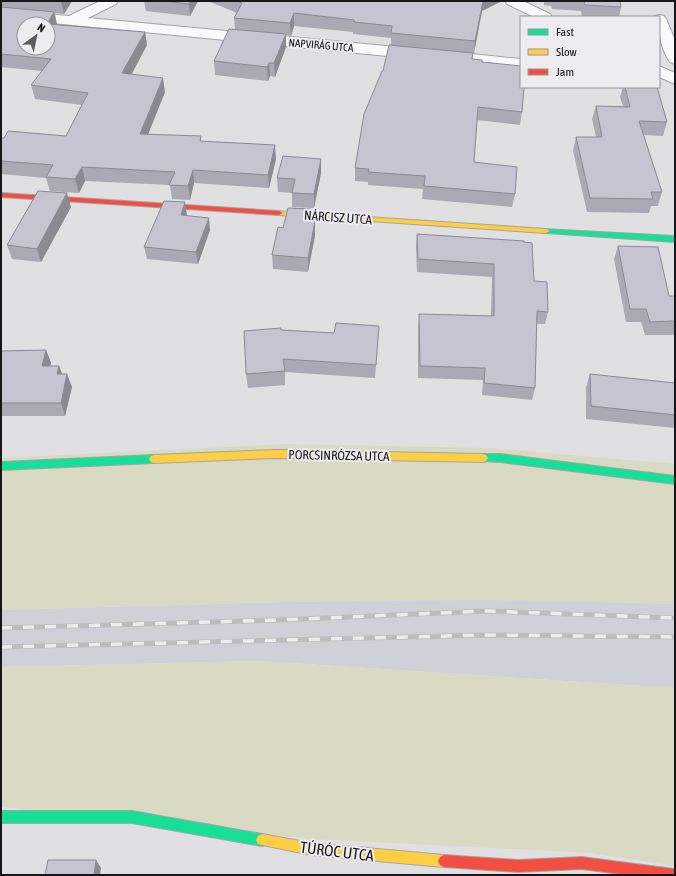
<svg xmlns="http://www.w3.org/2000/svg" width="676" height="876" viewBox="0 0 676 876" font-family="'Asap Condensed',sans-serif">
<rect width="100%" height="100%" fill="#e0e0e3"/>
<polygon fill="#d0d0d8" points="512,599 675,604 675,688 259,661 1,667 1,610 287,602"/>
<g fill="#d9dac4">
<polygon points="284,444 491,448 675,464 675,604 484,600 287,602 1,610 1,458"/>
<polygon points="259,661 675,688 675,866 591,853 311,839 1,807 1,667"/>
</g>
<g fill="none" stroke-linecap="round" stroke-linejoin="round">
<defs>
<g id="street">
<polygon points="100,1 118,1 116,4 88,18 418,49 423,51 426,54 423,57 418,59 1,18 1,10 69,16"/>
<polygon points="505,1 523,1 550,14 552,17 534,17 507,4"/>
<path d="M 659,15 L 664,16 L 666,19 L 675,40 L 675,64 L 670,62 C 660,48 659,33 659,17 L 653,17 Z"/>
<polygon points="452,52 521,59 521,69 447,60 444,57 447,54"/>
<polygon points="659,66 675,73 675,84 659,77"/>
</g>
<g id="fast">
<polygon points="543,229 675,236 675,242 546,233 543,233"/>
<polygon points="483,454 501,454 675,476 675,484 501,462 480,461 478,458 480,455"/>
<polygon points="154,455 157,456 159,459 157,462 154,463 1,470 1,462"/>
<polygon points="1,811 132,811 262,834 266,836 268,840 266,844 262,846 132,823 1,823"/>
</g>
<g id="slow">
<polygon points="276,211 546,229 550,231 546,233 279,215 276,215"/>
<polygon points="275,450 483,454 486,455 488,458 486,461 483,462 275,458 154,463 151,462 149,459 151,456 154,455"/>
<polygon points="262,834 311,843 444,855 448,857 450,861 448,865 444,867 311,855 258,844 256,840 258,836"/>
</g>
<g id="jam">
<polygon points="1,193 279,211 283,213 279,215 1,197"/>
<polygon points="444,855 518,860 582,857 674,869 675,875 628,875 582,869 518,872 444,867 440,865 438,861 440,857"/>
</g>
</defs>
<use href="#street" stroke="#a4a4a6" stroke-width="2"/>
<use href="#fast" stroke="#a4a4a6" stroke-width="2"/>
<use href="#slow" stroke="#a4a4a6" stroke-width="2"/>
<use href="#jam" stroke="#a4a4a6" stroke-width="2"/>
<use href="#street" fill="#fafafb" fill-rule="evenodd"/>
<use href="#fast" fill="#16e098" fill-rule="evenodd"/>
<use href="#slow" fill="#ffcf43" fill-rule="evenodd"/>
<use href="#jam" fill="#f24e42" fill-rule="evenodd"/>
<defs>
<g id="rail">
<polyline points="1,628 278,620 487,611 675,618"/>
<polyline points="1,647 487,635 675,637"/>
</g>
</defs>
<use href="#rail" stroke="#bdbdbe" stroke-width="5"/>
<use href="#rail" stroke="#ececf1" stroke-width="3.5" stroke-dasharray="11" stroke-linecap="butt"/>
</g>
<g fill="#aaa9b4">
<polygon points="1,1 72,1 64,14 55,13 57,25 145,32 147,45 131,74 165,92 148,134 202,141 276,159 269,188 194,183 190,200 172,199 170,185 85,181 79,193 50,191 46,178 1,174 1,138 66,136 82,105 35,99 31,85 42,71 1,67"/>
<polygon points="144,1 198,1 190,16 146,11"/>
<polygon points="208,1 502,1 482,11 474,53 473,53 472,59 482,62 522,112 520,125 477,120 474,162 515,194 512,207 422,199 423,189 368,185 368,182 355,181 355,168 391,45 391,38 353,34 353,32 294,26 291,36 286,35 286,47 275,77 270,76 268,81 215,75 214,61 235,29 234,18 237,13"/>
<polygon points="544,1 620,1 621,7 619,17 582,17 581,11 552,9 551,6 544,5"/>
<polygon points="623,87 657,87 667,122 663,136 644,135 662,192 658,206 651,206 649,213 587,212 573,151 576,137 596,137 592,119 596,106 623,106 620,97"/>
<polygon points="321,159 321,173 314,208 292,207 292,193 278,192 277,178"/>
<polygon points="71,207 41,262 12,259 7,245"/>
<polygon points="311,209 311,221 315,221 315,235 308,272 273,269 272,255 283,228"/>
<polygon points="187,215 186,216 210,230 198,264 147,259 144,247"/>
<polygon points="417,234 524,242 534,281 548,312 545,324 537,324 535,388 532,400 482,395 483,380 418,378 418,327 419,314 491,316 492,277 417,272 416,246"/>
<polygon points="618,246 669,296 675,296 675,335 645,335 641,322 626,322 614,259"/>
<polygon points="281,330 378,340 375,378 285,372 285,385 248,388 246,374"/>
<polygon points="46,350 51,363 50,366 59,366 62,374 72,387 65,416 1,416 1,351"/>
<polygon points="590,374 675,383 675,428 586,419 586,387"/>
</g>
<g fill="#8b8992">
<polygon points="61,1 72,1 64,14"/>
<polygon points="190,1 198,1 190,16 189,4"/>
<polygon points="483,1 502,1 482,11 474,53 475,41"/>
<polygon points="54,12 57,25 47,24"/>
<polygon points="294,13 294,26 291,36 290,23"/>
<polygon points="145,32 147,45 125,87 122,73"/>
<polygon points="286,34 286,47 275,77 274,63"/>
<polygon points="269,63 270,76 268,81 267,67"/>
<polygon points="163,78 165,92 143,147 140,134"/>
<polygon points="275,145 276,159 269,188 268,175"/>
<polygon points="321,159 321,173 314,208 314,194"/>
<polygon points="82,167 85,181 79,193 75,179"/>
<polygon points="193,170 194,183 190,200 188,186"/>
<polygon points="67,193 71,207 41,262 37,249"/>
<polygon points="185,202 187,215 183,228 181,215"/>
<polygon points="311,209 311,223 308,221"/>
<polygon points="209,218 210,230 198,264 196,252"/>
<polygon points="315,221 315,235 308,272 308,258"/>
<polygon points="46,350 51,363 47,379 42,366"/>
<polygon points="59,366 64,379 57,374"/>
<polygon points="67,374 72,387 65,416 61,403"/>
<polygon points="96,860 101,868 100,875 94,875"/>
</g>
<g fill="#c6c4d1" stroke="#8b8992">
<polygon points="163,1 190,1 189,4"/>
<polygon points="237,1 483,1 475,41 391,33 392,26 354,22 354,20 294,13 290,23 234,18 242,3"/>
<polygon points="584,1 620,1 621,7 585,5"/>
<polygon points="1,7 54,12 47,24 24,24 24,48 48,48 48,24 145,32 122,73 163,78 140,134 201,136 200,141 275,145 268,175 193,170 188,186 169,185 175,172 82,167 75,179 46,177 53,165 1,161 1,138 4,138 8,131 66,136 88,93 31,85 51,59 1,54"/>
<polygon points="229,29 286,34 274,63 269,63 267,67 214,61"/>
<polygon points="389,45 473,53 472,59 482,60 482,62 521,66 521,87 524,87 522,112 478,107 474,162 517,167 515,194 424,186 425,176 368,172 369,169 355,168 364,114 382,71 383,71"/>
<polygon points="625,87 657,87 667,122 639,121 662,192 651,192 653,199 590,198 576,137 602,137 596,106 630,107"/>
<polygon points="283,156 321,159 314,194 292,193 295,179 277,178"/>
<polygon points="38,191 67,193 37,249 7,245"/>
<polygon points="164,201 185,202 181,215 209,218 196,252 144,247"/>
<polygon points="288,208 311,209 308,221 315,221 308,258 272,255 278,227 283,228"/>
<polygon points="417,234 524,241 524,242 532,243 534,281 547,282 548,312 537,311 535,388 484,383 485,368 420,366 419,314 494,316 494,264 418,259"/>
<polygon points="618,246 658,247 669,296 675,296 675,321 650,322 646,309 630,309"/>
<polygon points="336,323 379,326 376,365 283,359 285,371 246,374 244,331 281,328 281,330 334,333"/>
<polygon points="46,350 42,366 59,366 57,374 67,374 61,403 1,403 1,351"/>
<polygon points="590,374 675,383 675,415 591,406"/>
<polygon points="48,860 96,860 94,875 45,875"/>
</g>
<g text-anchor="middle" stroke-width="4" stroke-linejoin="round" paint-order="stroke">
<g font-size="11" fill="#161618" stroke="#ececf1">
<text transform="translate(321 45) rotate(5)" y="4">NAPVIRÁG UTCA</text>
</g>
<g font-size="13" fill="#161618" stroke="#ececf1">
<text transform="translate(338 217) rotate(4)" y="5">NÁRCISZ UTCA</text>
<text transform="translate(339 455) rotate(1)" y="5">PORCSINRÓZSA UTCA</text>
</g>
<g font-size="16" fill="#161618" stroke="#ececf1">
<text transform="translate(337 851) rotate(7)" y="6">TÚRÓC UTCA</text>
</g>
</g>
<rect width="676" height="876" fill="none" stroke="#161618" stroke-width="4"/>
<rect x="520" y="16" width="140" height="72" fill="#ececf1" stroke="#96969a"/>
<rect x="528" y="29" width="20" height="6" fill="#16e098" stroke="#96969a"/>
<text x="556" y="36" font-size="12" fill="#161618">Fast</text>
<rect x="528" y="49" width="20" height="6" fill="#ffcf43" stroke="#96969a"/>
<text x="556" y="56" font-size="12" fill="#161618">Slow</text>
<rect x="528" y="69" width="20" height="6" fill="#f24e42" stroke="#96969a"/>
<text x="556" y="76" font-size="12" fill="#161618">Jam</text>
<g transform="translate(36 36) rotate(33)"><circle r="19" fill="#ececf1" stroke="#96969a"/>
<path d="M0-3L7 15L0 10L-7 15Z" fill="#5d5d5f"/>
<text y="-6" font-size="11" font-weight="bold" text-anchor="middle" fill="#161618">N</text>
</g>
</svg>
